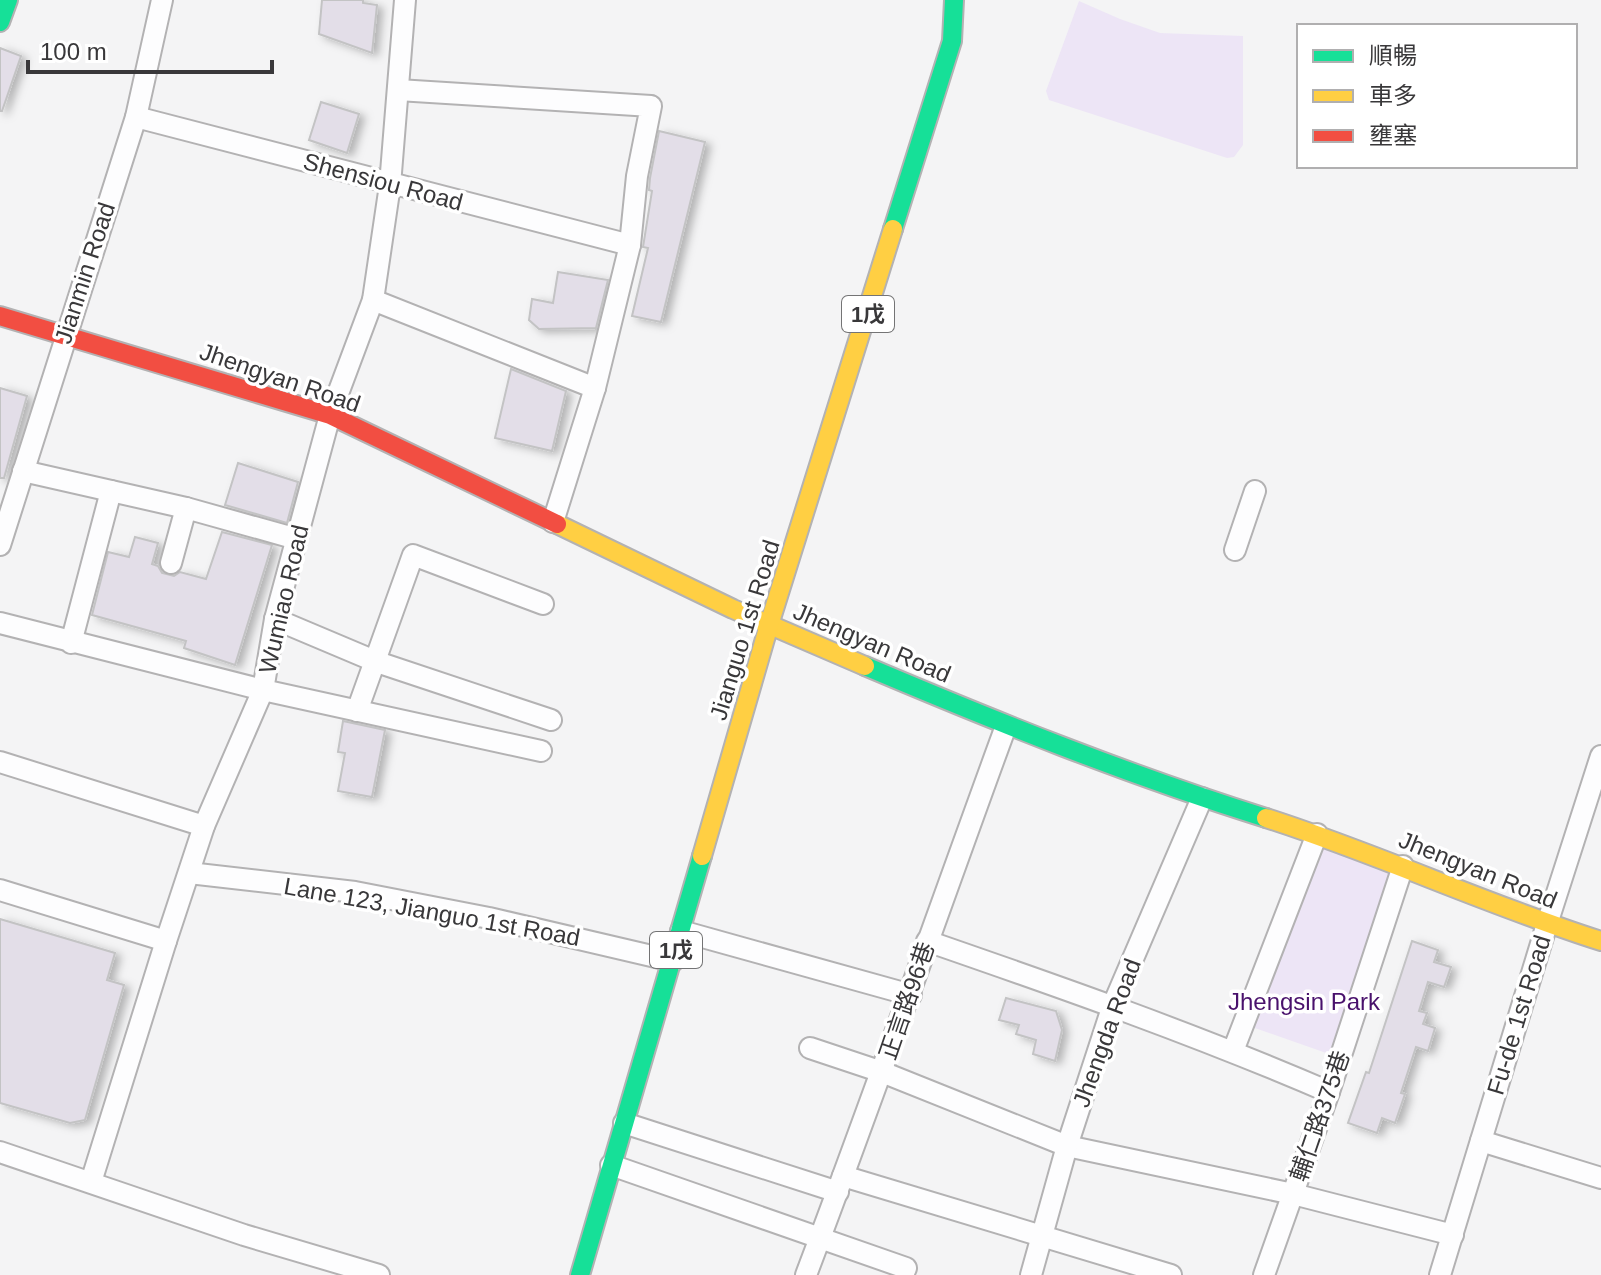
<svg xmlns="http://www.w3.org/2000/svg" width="1601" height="1275" viewBox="0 0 1601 1275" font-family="Arial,'Noto Sans TC',sans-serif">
<defs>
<filter id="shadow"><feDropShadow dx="5.5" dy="3" stdDeviation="4" flood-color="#0004"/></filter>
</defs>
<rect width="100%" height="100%" fill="#f4f4f5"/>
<g fill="#ede5f6">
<polygon points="1079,1 1120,19 1160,33 1243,36 1243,145 1234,157 1227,158 1049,100 1046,91"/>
<polygon points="1322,843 1391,871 1329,1054 1252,1027"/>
</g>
<g fill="#e3dee8" stroke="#c3c3c4" stroke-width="2" filter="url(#shadow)">
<polygon points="322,0 363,0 363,3 377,5 372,53 319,34"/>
<polygon points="0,48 21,56 2,111 0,111"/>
<polygon points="321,102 359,114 347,153 309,140"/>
<polygon points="659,131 705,142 661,322 632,316 648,248 643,247 652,191 649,190 650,178"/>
<polygon points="558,272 608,280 596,328 539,329 529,320 532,299 553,303"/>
<polygon points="511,369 566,391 552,451 495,438"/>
<polygon points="0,388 27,396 4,478 0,478"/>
<polygon points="238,463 298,482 287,523 225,505"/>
<polygon points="222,532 272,545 235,665 184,648 186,641 92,615 108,552 129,557 135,537 158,543 152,564 158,566 162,573 174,576 180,572 206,579"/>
<polygon points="343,721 385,730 372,797 338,791 345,753 338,752"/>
<polygon points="0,919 115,953 107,980 124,985 85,1120 70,1123 0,1103"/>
<polygon points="1412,941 1438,950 1434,962 1451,967 1444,987 1428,982 1419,1011 1427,1013 1423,1024 1435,1028 1428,1051 1416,1047 1401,1093 1405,1094 1395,1123 1382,1118 1377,1133 1348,1123 1366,1072 1369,1073"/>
<polygon points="1006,998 1056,1011 1062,1030 1055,1061 1033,1054 1036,1040 1016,1034 1019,1025 999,1020"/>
</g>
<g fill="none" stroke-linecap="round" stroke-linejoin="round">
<defs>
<g id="street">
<polyline points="398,90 651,106 637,176 630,245 595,388 553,522"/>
<polyline points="136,117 630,245"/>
<polyline points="373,300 595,388"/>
<polyline points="23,471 186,508 297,539"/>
<polyline points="0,545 136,117 162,0"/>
<polyline points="1235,550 1255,491"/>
<polyline points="171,563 186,508"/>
<polyline points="275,619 377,662 551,720"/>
<polyline points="0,623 263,690 541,751"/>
<polyline points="71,643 111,491"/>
<polyline points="357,711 413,555 543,604"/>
<polyline points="0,762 204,826"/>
<polyline points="189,873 355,892 489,918 673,961"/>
<polyline points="0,890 166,941"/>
<polyline points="681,931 911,995"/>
<path d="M 927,941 C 1063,988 1197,1035 1329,1092"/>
<polyline points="810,1048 882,1072 1067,1146 1293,1194 1453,1235"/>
<polyline points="1233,1051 1317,834"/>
<polyline points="624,1123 838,1192"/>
<polyline points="1481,1141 1601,1178"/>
<polyline points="0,1152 244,1235 379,1275"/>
<polyline points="611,1165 906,1268 903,1275"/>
<polyline points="843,1176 1171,1275"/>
<polyline points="91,1182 166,941 204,826 263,690 275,619 330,415 373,300 390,185 405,0"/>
<path d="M 806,1275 C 875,1093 939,909 1006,726"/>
<polyline points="1031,1275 1067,1146 1113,1005 1202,798"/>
<polyline points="1264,1275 1329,1092 1403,866"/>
<polyline points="1440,1275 1547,924 1601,756"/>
</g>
<g id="fast">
<polyline points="0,22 8,0"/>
<polyline points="893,229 952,41 954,0"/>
<path d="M 865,666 C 997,722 1129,775 1266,818"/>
<polyline points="580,1275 702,856"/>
</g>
<g id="slow">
<polyline points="557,524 733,609 865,666"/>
<path d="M 1266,818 C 1379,854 1487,905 1601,941"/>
<polyline points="702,856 769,625 893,229"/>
</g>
<polyline id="jam" points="0,316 330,415 557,524"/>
</defs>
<use href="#street" stroke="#b3b2b3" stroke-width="24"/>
<use href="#fast" stroke="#b3b2b3" stroke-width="22"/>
<use href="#slow" stroke="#b3b2b3" stroke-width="22"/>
<use href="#jam" stroke="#b3b2b3" stroke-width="22"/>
<use href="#street" stroke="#fdfdfe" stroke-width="20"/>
<use href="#fast" stroke="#16e098" stroke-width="18"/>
<use href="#slow" stroke="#ffcf43" stroke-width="18"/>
<use href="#jam" stroke="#f24e42" stroke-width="18"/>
</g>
<g text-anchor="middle" stroke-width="7" stroke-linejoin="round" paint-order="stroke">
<g fill="#fff" stroke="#747475" stroke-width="2">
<rect x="842" y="296" width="52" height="36" rx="6"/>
<rect x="650" y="932" width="52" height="36" rx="6"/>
</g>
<g font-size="22" font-weight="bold" fill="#39383a">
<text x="868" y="322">1戊</text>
<text x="676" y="958">1戊</text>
</g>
<g font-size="24" fill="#39383a" stroke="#fff">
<text transform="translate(383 182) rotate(15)" y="8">Shensiou Road</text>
<text transform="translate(85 273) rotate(-72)" y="8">Jianmin Road</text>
<text transform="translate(280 378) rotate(19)" y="8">Jhengyan Road</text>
<text transform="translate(284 599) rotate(-77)" y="8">Wumiao Road</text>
<text transform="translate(745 630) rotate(-73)" y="8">Jianguo 1st Road</text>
<text transform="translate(872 643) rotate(23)" y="8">Jhengyan Road</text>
<text transform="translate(1478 870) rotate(22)" y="8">Jhengyan Road</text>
<text transform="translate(432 912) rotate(10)" y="8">Lane 123, Jianguo 1st Road</text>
<text transform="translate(907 1001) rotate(-71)" y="8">正言路96巷</text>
<text transform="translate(1519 1015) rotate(-73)" y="8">Fu-de 1st Road</text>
<text transform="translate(1107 1033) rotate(-70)" y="8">Jhengda Road</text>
<text transform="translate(1320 1116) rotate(-71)" y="8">輔仁路375巷</text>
</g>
<g font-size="24" fill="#49116c" stroke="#fff">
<text x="1304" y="1010">Jhengsin Park</text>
</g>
</g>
<rect x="1297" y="24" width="280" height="144" fill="#ffffff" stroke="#b0afb0" stroke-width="2"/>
<rect x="1313" y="50" width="40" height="12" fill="#16e098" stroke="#b0afb0" stroke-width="2"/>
<text x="1369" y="64" font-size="24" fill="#39383a">順暢</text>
<rect x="1313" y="90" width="40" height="12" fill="#ffcf43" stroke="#b0afb0" stroke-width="2"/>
<text x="1369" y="104" font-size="24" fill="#39383a">車多</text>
<rect x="1313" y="130" width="40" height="12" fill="#f24e42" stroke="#b0afb0" stroke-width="2"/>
<text x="1369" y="144" font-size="24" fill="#39383a">壅塞</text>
<path d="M28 60v12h244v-12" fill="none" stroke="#39383a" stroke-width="4"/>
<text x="40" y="60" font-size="24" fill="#39383a" stroke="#ffffff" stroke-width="6" paint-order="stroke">100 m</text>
</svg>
